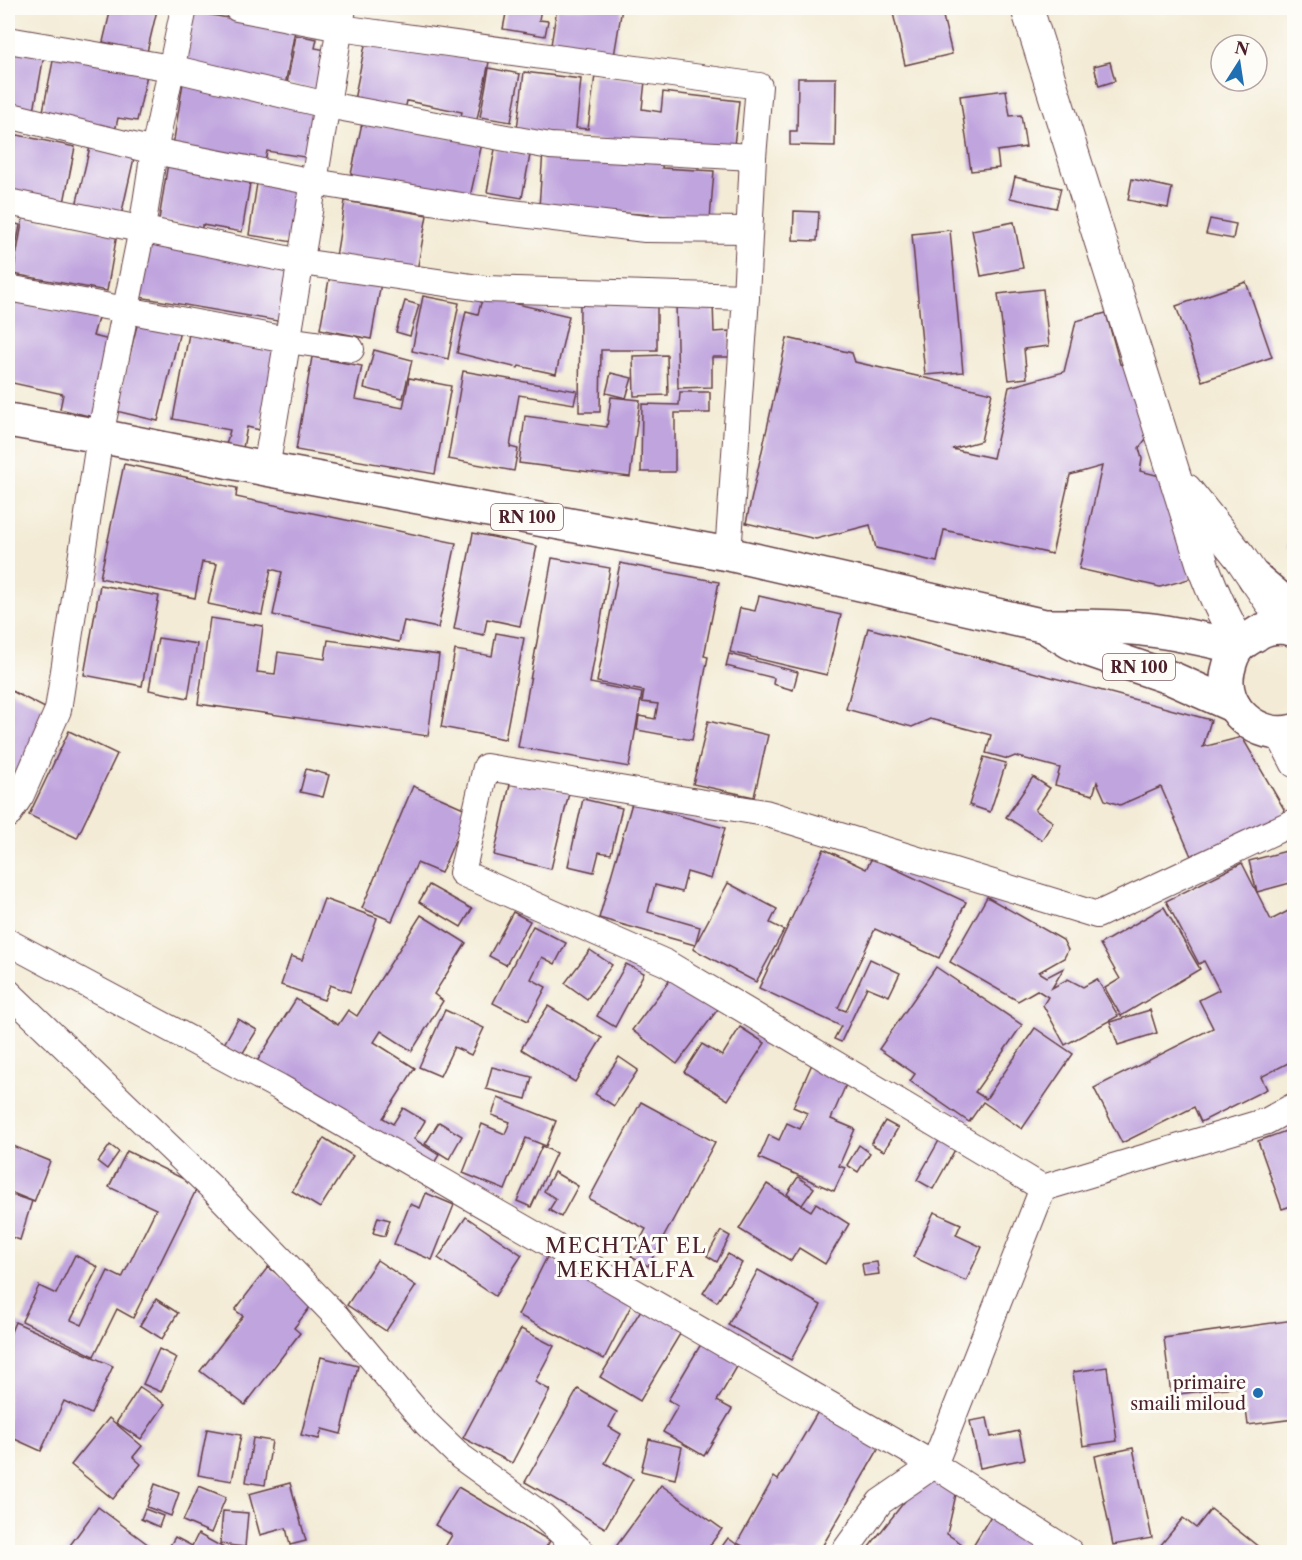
<svg xmlns="http://www.w3.org/2000/svg" width="1302" height="1560" viewBox="0 0 1302 1560" font-family="'Libre Caslon Text',serif">
<rect width="100%" height="100%" fill="#fdfcf7"/>
<filter id="ink" filterUnits="userSpaceOnUse"><feTurbulence type="fractalNoise" baseFrequency=".0167" numOctaves="2"/><feDisplacementMap in="SourceGraphic" scale="12" xChannelSelector="R" yChannelSelector="G"/><feConvolveMatrix kernelMatrix="1 2 1 2 8 2 1 2 1" color-interpolation-filters="sRGB"/></filter>
<filter id="wash" filterUnits="userSpaceOnUse"><feTurbulence type="fractalNoise" baseFrequency=".008" numOctaves="4" result="noise"/><feDisplacementMap in="SourceGraphic" scale="24" xChannelSelector="R" yChannelSelector="G"/><feGaussianBlur stdDeviation="1.35" result="paint"/><feColorMatrix in="noise" values="0 0 0 0 0 0 0 0 0 0 0 0 0 0 0 0 0 1.4 0 .05"/><feComposite in="paint" operator="in"/></filter>
<g filter="url(#wash)">
<rect width="100%" height="100%" fill="#f3ebd5"/>
<g id="blocks">
<g fill="#c0a4de">
<polygon points="111,8 148,8 157,10 147,52 103,42"/>
<polygon points="507,8 541,8 539,20 548,21 545,36 503,29"/>
<polygon points="557,8 622,8 614,56 551,45"/>
<polygon points="917,8 941,8 952,54 905,65 893,13"/>
<polygon points="189,11 295,30 285,86 180,67"/>
<polygon points="296,35 317,39 315,48 332,51 325,91 287,84"/>
<polygon points="366,40 489,62 476,124 460,121 462,112 407,101 404,114 353,105"/>
<polygon points="8,49 44,55 33,117 8,112"/>
<polygon points="55,51 148,70 137,121 118,118 115,131 42,116"/>
<polygon points="1110,62 1115,81 1099,86 1094,66"/>
<polygon points="489,68 520,74 511,122 480,117"/>
<polygon points="524,72 581,79 576,128 588,129 595,75 645,81 642,109 661,112 663,92 739,101 733,154 517,129"/>
<polygon points="798,78 836,78 835,146 790,145 790,131 797,131"/>
<polygon points="183,83 319,106 310,158 267,151 265,162 173,146"/>
<polygon points="1006,90 1010,116 1021,115 1026,147 997,151 999,168 971,171 960,96"/>
<polygon points="362,123 482,143 470,197 350,179"/>
<polygon points="8,133 75,147 63,208 8,197"/>
<polygon points="92,138 136,149 121,216 76,206"/>
<polygon points="495,149 530,155 522,198 487,192"/>
<polygon points="543,151 663,156 662,168 714,171 710,219 539,207"/>
<polygon points="168,163 251,177 242,232 202,225 202,228 159,220"/>
<polygon points="258,177 309,185 299,243 249,235"/>
<polygon points="1015,177 1061,188 1056,208 1010,198"/>
<polygon points="1132,179 1172,188 1168,208 1128,200"/>
<polygon points="345,201 427,215 417,271 336,257"/>
<polygon points="794,211 819,212 817,241 793,240"/>
<polygon points="23,218 117,234 107,291 13,274"/>
<polygon points="1210,219 1236,224 1233,239 1206,234"/>
<polygon points="8,222 20,225 11,272 8,271"/>
<polygon points="1014,222 1023,268 981,276 972,230"/>
<polygon points="950,230 963,372 925,375 912,234"/>
<polygon points="149,238 293,263 283,322 139,297"/>
<polygon points="330,274 381,283 371,339 320,329"/>
<polygon points="1246,282 1272,357 1202,381 1176,306"/>
<polygon points="1043,289 1049,346 1024,349 1027,378 1009,380 998,294"/>
<polygon points="423,296 459,303 448,359 412,351"/>
<polygon points="483,296 569,316 556,374 519,366 518,368 457,353 466,311 478,314"/>
<polygon points="8,300 98,318 93,336 114,341 97,418 60,409 63,394 8,382"/>
<polygon points="405,301 419,305 410,336 396,332"/>
<polygon points="676,303 713,303 714,332 729,331 730,357 712,357 712,387 678,388"/>
<polygon points="580,304 657,304 657,350 601,350 600,412 579,412"/>
<polygon points="1106,313 1120,364 1130,366 1149,435 1139,448 1142,459 1140,471 1168,478 1192,567 1189,579 1160,587 1079,569 1102,466 1070,475 1052,554 944,530 937,562 876,548 870,525 816,539 746,523 787,338 852,353 855,362 992,393 981,441 952,449 993,458 1009,387 1064,372 1076,321"/>
<polygon points="138,321 180,331 158,421 116,411"/>
<polygon points="191,323 215,327 213,340 232,344 234,334 278,343 260,430 247,427 243,448 226,445 230,430 173,419"/>
<polygon points="374,350 412,360 403,398 364,388"/>
<polygon points="667,355 668,395 634,396 633,356"/>
<polygon points="312,357 362,366 355,399 403,408 409,378 451,386 435,474 296,450"/>
<polygon points="463,371 577,391 574,404 519,395 510,447 518,449 514,471 448,459"/>
<polygon points="611,373 632,378 626,398 606,393"/>
<polygon points="680,392 710,392 710,413 675,413 675,472 641,472 642,404 679,405"/>
<polygon points="611,397 640,400 630,477 519,463 525,416 607,427"/>
<polygon points="124,464 237,488 236,497 456,543 438,628 404,621 399,642 273,615 282,572 271,569 262,615 208,604 217,564 202,562 195,598 100,578"/>
<polygon points="1294,530 1294,552 1287,547 1290,537"/>
<polygon points="473,533 537,546 520,626 487,619 484,635 454,629"/>
<polygon points="552,558 610,568 590,683 642,693 629,767 518,747"/>
<polygon points="620,563 719,582 704,656 708,657 692,740 637,730 639,716 655,719 658,704 642,702 644,691 597,682"/>
<polygon points="100,585 159,596 142,686 84,675"/>
<polygon points="759,596 841,615 827,675 730,652 740,608 755,611"/>
<polygon points="210,618 263,626 257,672 275,674 278,652 325,659 328,640 439,655 428,736 198,704"/>
<polygon points="868,628 1211,720 1203,747 1242,737 1284,809 1280,824 1219,844 1191,856 1161,787 1120,805 1105,800 1097,782 1093,795 1055,785 1060,768 1015,756 1008,759 986,753 991,735 930,719 912,727 846,709"/>
<polygon points="496,633 524,638 505,739 441,727 455,650 492,656"/>
<polygon points="158,638 197,644 188,698 149,690"/>
<polygon points="729,654 798,672 793,690 773,684 774,678 726,666"/>
<polygon points="8,689 49,710 14,779 8,775"/>
<polygon points="708,721 768,735 754,797 693,784"/>
<polygon points="69,731 117,754 77,838 29,815"/>
<polygon points="984,757 1006,763 990,812 969,805"/>
<polygon points="306,769 329,775 323,797 300,792"/>
<polygon points="1033,777 1050,788 1035,810 1053,822 1042,840 1006,817"/>
<polygon points="511,780 569,793 551,869 494,855"/>
<polygon points="413,786 468,810 441,873 417,863 392,921 362,908"/>
<polygon points="583,799 622,808 611,854 599,852 594,872 568,866"/>
<polygon points="632,803 725,828 711,879 687,872 682,892 655,885 648,912 700,927 695,945 599,918"/>
<polygon points="824,849 866,869 872,858 966,902 939,958 875,929 838,1008 846,1011 870,959 900,973 889,996 867,987 841,1042 834,1039 841,1026 759,988"/>
<polygon points="1294,849 1294,882 1257,892 1249,861"/>
<polygon points="1242,863 1271,920 1294,908 1294,1060 1261,1077 1267,1089 1201,1122 1194,1107 1122,1143 1094,1088 1213,1028 1199,1000 1219,990 1204,961 1199,964 1166,901"/>
<polygon points="728,883 777,909 770,923 784,930 756,982 693,949"/>
<polygon points="429,885 472,909 461,927 419,902"/>
<polygon points="987,897 1063,940 1068,950 1064,958 1039,972 1047,977 1064,968 1052,988 1068,979 1083,987 1097,979 1118,1016 1065,1045 1043,1005 1048,997 1037,990 1018,1001 950,962"/>
<polygon points="324,899 377,918 350,992 330,985 324,1000 281,985 291,956 302,960"/>
<polygon points="1164,907 1200,969 1121,1016 1105,988 1120,979 1100,944"/>
<polygon points="513,912 530,921 506,965 489,956"/>
<polygon points="421,915 466,943 434,994 443,1001 412,1051 381,1031 374,1042 415,1068 383,1118 393,1124 403,1108 425,1121 414,1139 439,1155 429,1171 256,1063 296,999 338,1025 348,1010 357,1016"/>
<polygon points="533,926 566,943 555,964 542,957 531,979 546,987 528,1021 493,1003"/>
<polygon points="590,950 612,965 587,999 565,983"/>
<polygon points="626,964 644,973 615,1027 597,1016"/>
<polygon points="936,967 1022,1025 975,1092 986,1099 1035,1028 1073,1054 1022,1129 983,1102 969,1122 910,1081 915,1074 879,1049"/>
<polygon points="673,976 718,1009 677,1064 632,1030"/>
<polygon points="548,1006 602,1038 575,1082 521,1049"/>
<polygon points="445,1010 484,1028 471,1055 454,1047 440,1076 419,1067"/>
<polygon points="1150,1010 1157,1033 1118,1045 1110,1022"/>
<polygon points="238,1019 257,1030 241,1056 223,1046"/>
<polygon points="740,1027 765,1043 728,1100 684,1072 702,1044 722,1056"/>
<polygon points="619,1057 638,1070 614,1106 595,1094"/>
<polygon points="812,1064 848,1080 831,1119 855,1129 839,1166 845,1168 834,1191 759,1158 769,1135 779,1140 787,1123 800,1129 807,1113 793,1107"/>
<polygon points="492,1067 532,1077 526,1099 486,1089"/>
<polygon points="498,1098 556,1121 546,1146 526,1138 505,1190 463,1173 482,1124 505,1134 510,1122 492,1115"/>
<polygon points="641,1102 715,1142 648,1266 631,1257 646,1229 589,1199"/>
<polygon points="885,1121 898,1128 884,1151 871,1144"/>
<polygon points="439,1122 462,1136 449,1159 425,1144"/>
<polygon points="1294,1128 1294,1205 1282,1209 1258,1141"/>
<polygon points="941,1137 957,1146 933,1189 917,1180"/>
<polygon points="324,1138 353,1156 320,1208 292,1191"/>
<polygon points="8,1144 50,1161 34,1202 8,1191"/>
<polygon points="110,1145 119,1152 107,1169 98,1162"/>
<polygon points="859,1145 870,1153 858,1172 847,1165"/>
<polygon points="542,1146 556,1153 531,1207 517,1201"/>
<polygon points="127,1151 198,1186 133,1318 117,1309 94,1356 22,1321 39,1286 56,1294 75,1255 98,1267 71,1320 82,1325 108,1271 122,1278 156,1209 109,1187"/>
<polygon points="554,1172 578,1186 561,1217 549,1210 556,1199 544,1191"/>
<polygon points="798,1177 814,1188 802,1205 787,1194"/>
<polygon points="767,1184 811,1211 816,1203 849,1224 825,1264 799,1248 791,1261 739,1229"/>
<polygon points="426,1193 454,1205 432,1260 394,1244 410,1204 420,1208"/>
<polygon points="8,1194 32,1201 20,1240 8,1236"/>
<polygon points="934,1212 961,1224 956,1235 982,1247 966,1281 913,1257"/>
<polygon points="378,1217 390,1220 385,1236 373,1233"/>
<polygon points="466,1217 522,1255 495,1296 438,1258"/>
<polygon points="721,1231 730,1236 717,1262 707,1256"/>
<polygon points="728,1254 742,1263 717,1302 703,1293"/>
<polygon points="547,1257 634,1300 604,1359 518,1315"/>
<polygon points="377,1260 416,1286 386,1331 347,1305"/>
<polygon points="877,1262 879,1274 864,1276 862,1264"/>
<polygon points="268,1267 314,1302 294,1328 300,1333 245,1405 200,1371 243,1316 235,1310"/>
<polygon points="758,1270 821,1305 791,1360 728,1325"/>
<polygon points="156,1299 178,1313 162,1339 140,1325"/>
<polygon points="647,1300 686,1324 640,1401 600,1377"/>
<polygon points="1294,1320 1294,1419 1248,1425 1243,1386 1171,1395 1164,1338"/>
<polygon points="15,1322 113,1366 91,1414 64,1401 41,1451 8,1436 8,1339"/>
<polygon points="521,1329 554,1346 535,1382 550,1390 512,1463 463,1438"/>
<polygon points="704,1339 741,1360 717,1401 732,1409 704,1456 663,1432 678,1406 668,1400"/>
<polygon points="159,1349 177,1358 161,1392 143,1384"/>
<polygon points="321,1357 358,1366 341,1434 322,1429 319,1439 301,1435"/>
<polygon points="1107,1367 1117,1441 1083,1446 1073,1372"/>
<polygon points="140,1387 165,1404 141,1439 116,1423"/>
<polygon points="578,1389 617,1412 609,1427 621,1434 605,1463 633,1479 605,1528 525,1482"/>
<polygon points="820,1408 882,1443 819,1552 754,1552 737,1543 774,1477 778,1480"/>
<polygon points="109,1418 142,1446 133,1457 141,1464 113,1499 71,1465"/>
<polygon points="987,1418 991,1437 1019,1431 1025,1459 980,1468 970,1421"/>
<polygon points="207,1429 241,1435 232,1481 198,1475"/>
<polygon points="253,1438 272,1441 265,1485 246,1482"/>
<polygon points="649,1439 682,1447 675,1479 641,1471"/>
<polygon points="1133,1448 1152,1538 1113,1545 1095,1456"/>
<polygon points="930,1469 957,1490 947,1534 962,1544 955,1552 865,1552"/>
<polygon points="290,1483 306,1541 290,1545 286,1528 260,1535 249,1494"/>
<polygon points="155,1484 179,1493 171,1516 147,1507"/>
<polygon points="661,1485 722,1529 705,1552 612,1552"/>
<polygon points="199,1486 226,1497 211,1533 183,1521"/>
<polygon points="458,1487 550,1541 543,1552 442,1552 452,1535 435,1525"/>
<polygon points="98,1507 157,1551 155,1552 65,1552"/>
<polygon points="145,1509 163,1516 159,1527 141,1519"/>
<polygon points="1211,1509 1265,1552 1155,1552 1183,1518 1196,1528"/>
<polygon points="223,1511 248,1513 245,1547 220,1544"/>
<polygon points="992,1514 1055,1552 969,1552"/>
<polygon points="198,1534 224,1548 222,1552 166,1552 175,1537 192,1546"/>
<polygon points="728,1538 747,1552 718,1552"/>
</g>
</g>
</g>
<g filter="url(#ink)">
<use href="#blocks" fill-opacity="0" stroke="#633e44" stroke-width="1.5"/>
<g fill="none" stroke-linecap="round" stroke-linejoin="round">
<defs>
<g id="minor">
<polyline points="237,8 340,28 759,86 753,157 746,297 728,554"/>
<polyline points="8,40 171,68 327,105 550,146 753,157"/>
<polyline points="8,115 154,151 314,182 480,209 645,229 749,230"/>
<polyline points="8,202 301,262 486,289 746,297"/>
<polyline points="8,288 287,340 351,349"/>
<polyline points="266,469 343,8"/>
<polyline points="1278,733 1294,764"/>
<polyline points="8,815 21,795 58,710 100,436 142,229 154,151 184,8"/>
<polyline points="8,942 279,1087 934,1465 1070,1552"/>
<polyline points="8,992 213,1189 337,1317 427,1424 461,1457 543,1516 582,1552"/>
<polyline points="1043,1188 666,963 462,873 486,767 765,813 1097,915 1294,822"/>
<polyline points="844,1552 880,1502 934,1465 1043,1188 1267,1121 1294,1106"/>
</g>
<g id="tertiary">
<path d="M 1027,8 L 1204,569 C 1214,596 1226,620 1240,645"/>
<polyline points="1186,490 1240,557 1270,601"/>
</g>
<g id="primary">
<path d="M 8,420 L 100,436 L 266,469 L 728,554 L 1045,626 C 1077,626 1110,625 1142,629 C 1175,632 1206,640 1238,647"/>
<polyline points="1255,578 1294,611"/>
<polyline points="1046,627 1070,642 1083,648 1171,678 1234,706"/>
<path d="M 1294,630 C 1282,625 1265,627 1255,635 C 1250,638 1244,641 1239,646 C 1233,652 1230,662 1228,671 C 1220,708 1258,741 1294,731"/>
</g>
</defs>
<use href="#minor" stroke="#633e44" stroke-width="28"/>
<use href="#tertiary" stroke="#633e44" stroke-width="34"/>
<use href="#primary" stroke="#633e44" stroke-width="36"/>
<use href="#minor" stroke="#fff" stroke-width="26"/>
<use href="#tertiary" stroke="#fff" stroke-width="32"/>
<use href="#primary" stroke="#fff" stroke-width="33"/>
</g>
</g>
<circle fill="#1f6fb2" stroke="#fdfcf7" stroke-width="2" cx="1258" cy="1393" r="6"/>
<g text-anchor="middle" stroke-width="6" stroke-linejoin="round" paint-order="stroke">
<g fill="#fdfcf7" stroke="#806168" stroke-width="1.5">
<rect x="491" y="504" width="72" height="26" rx="4.5"/>
<rect x="1103" y="654" width="72" height="26" rx="4.5"/>
</g>
<g font-size="16" font-weight="bold" fill="#4a1f2b">
<text x="527" y="523">RN 100</text>
<text x="1139" y="673">RN 100</text>
</g>
<g font-size="18" fill="#4a1f2b" stroke="#fdfcf7" text-anchor="end">
<text x="1246" y="1389">primaire<tspan x="1246" dy="21">smaili miloud</tspan></text>
</g>
<g font-size="21" letter-spacing="1.5" fill="#4a1f2b" stroke="#fdfcf7">
<text x="626" y="1253">MECHTAT EL<tspan x="626" dy="24">MEKHALFA</tspan></text>
</g>
</g>
<rect width="1302" height="1560" fill="none" stroke="#fdfcf7" stroke-width="30"/>
<g transform="translate(1239 63) rotate(12)"><circle r="28" fill="#fdfcf7" stroke="#b5a4a5" stroke-width="1.5"/>
<path d="M0-4.5L10 22L0 15L-10 22Z" fill="#1f6fb2"/>
<text y="-9" font-size="16" font-weight="bold" text-anchor="middle" fill="#4a1f2b">N</text>
</g>
</svg>
